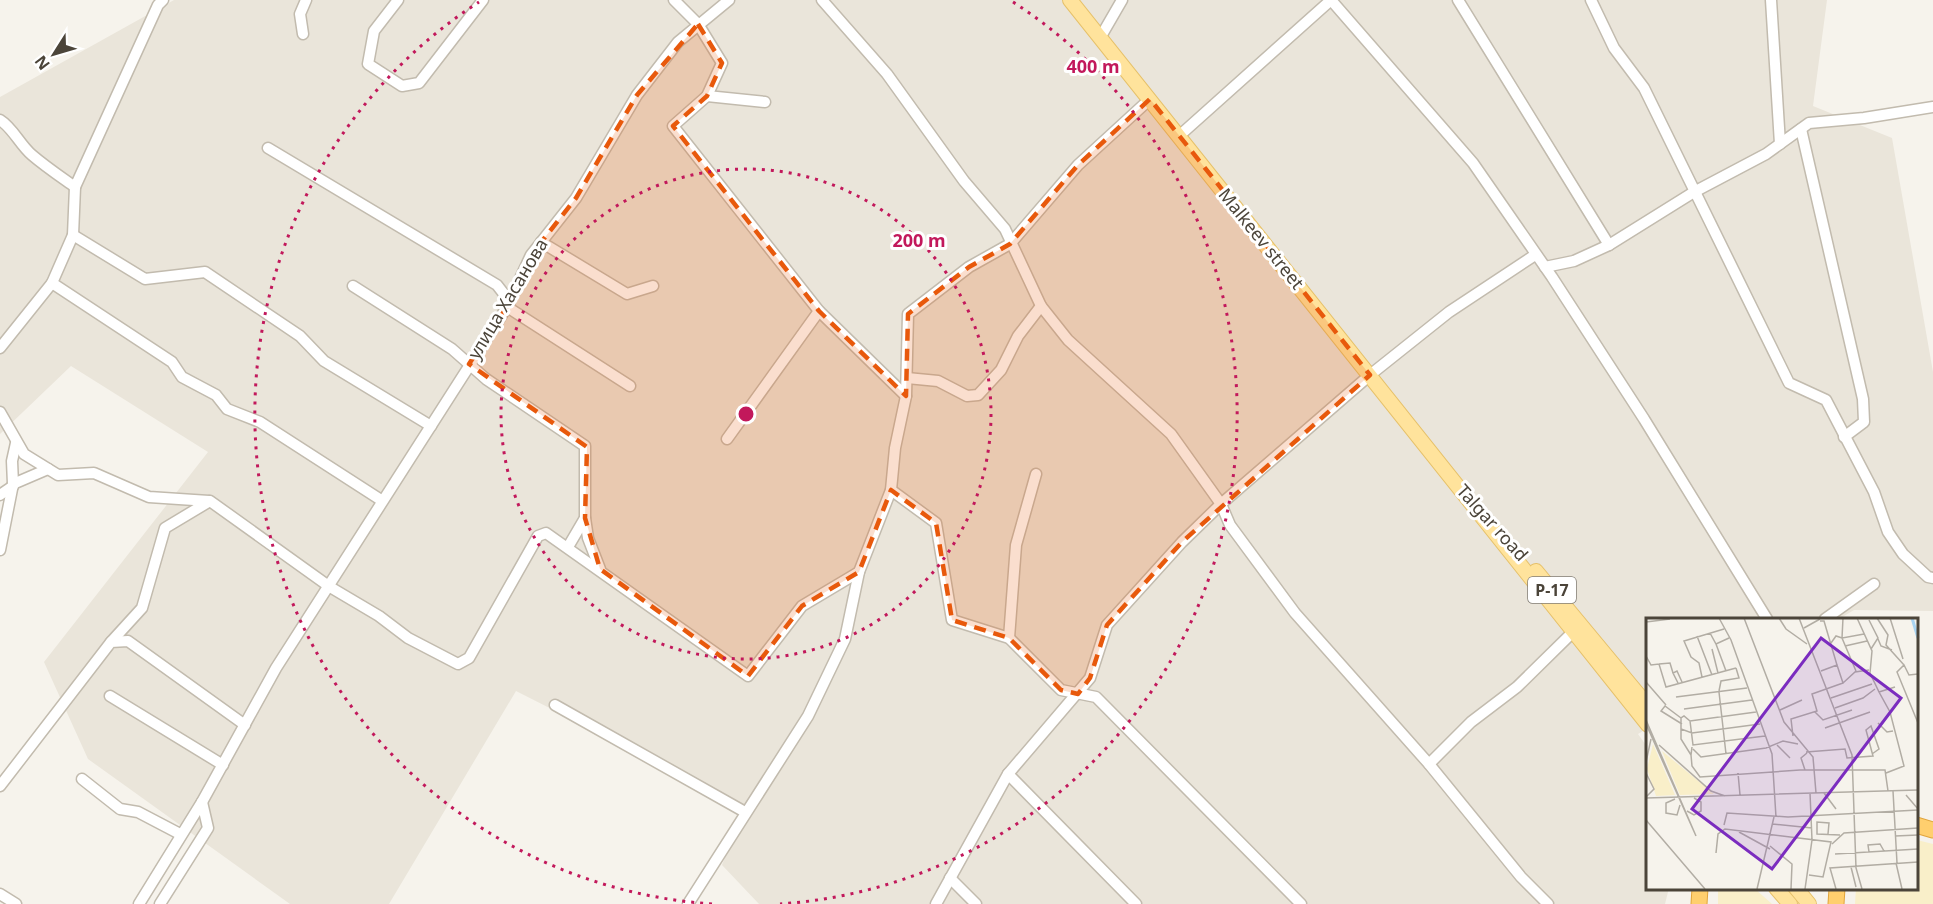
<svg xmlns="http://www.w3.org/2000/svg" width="1933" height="904" viewBox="0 0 1933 904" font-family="'Noto Sans',sans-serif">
<rect width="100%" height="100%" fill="#f6f3ec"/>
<polygon fill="#eae5da" points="174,0 1827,0 1813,106 1892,138 1933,372 1933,611 1854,610 1839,619 1648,619 1648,728 1638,734 1648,748 1648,888 1669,888 1665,904 759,904 722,865 745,807 516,691 389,904 290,904 88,759 44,662 208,452 71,366 0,434 0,97"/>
<g fill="#f9efc9">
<polygon points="1917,840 1933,844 1933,904 1855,904 1856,888 1916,888"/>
<polygon points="1718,888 1754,888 1772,904 1718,904"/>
</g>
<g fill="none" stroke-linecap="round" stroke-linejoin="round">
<defs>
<g id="minor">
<polyline points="398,0 374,31 368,64 402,86 419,83 483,0"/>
<polyline points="674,0 698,24 722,63 707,96 673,126 819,311 906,396"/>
<polyline points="822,0 887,74 964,181 1005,229 1041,306 1068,340 1171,434 1221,504 1230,525 1295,613 1429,764 1521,877 1548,904"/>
<polyline points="1331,0 1473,163 1552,277 1644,419 1767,619"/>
<polyline points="1458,0 1609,245"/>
<polyline points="1591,0 1614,48 1644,88 1789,383 1826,400 1874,492 1888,532 1903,554 1928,577 1933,578"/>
<polyline points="1771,0 1780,144"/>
<polyline points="303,34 300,14 306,0"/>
<polyline points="1100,38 1122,0"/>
<polyline points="707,96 765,102"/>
<path d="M 0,120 C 13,128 20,145 32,155 C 46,167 61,177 75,187 L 158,5 L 163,0"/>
<polyline points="1801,129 1863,399 1864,422 1844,437"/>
<polyline points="1179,136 1331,0"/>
<polyline points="268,148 497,285 504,294 507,307 630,386"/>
<polyline points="73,235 145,279 205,272 300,336 324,361 431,426"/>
<polyline points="541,242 627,294 653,286"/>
<polyline points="1545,267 1574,261 1609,245 1694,192 1766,154 1809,123 1864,118 1933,107"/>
<polyline points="52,283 172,362 182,377 216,395 227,409 260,422 381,500"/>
<polyline points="353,286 452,349 486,379 585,446 585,518 568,547"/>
<polyline points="0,348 52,283 73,235 75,187"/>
<polyline points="907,378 938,381 967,396 978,395 1001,370 1018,336 1041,306"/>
<polyline points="0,412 24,454 58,475 94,473 149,497 209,501"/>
<polyline points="727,439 819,311"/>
<polyline points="13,484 12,461 16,443"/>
<polyline points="891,490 936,523 952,620 1009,638 1061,690 1096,697 1301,904"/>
<polyline points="0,495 13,486"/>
<polyline points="585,518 588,538 600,569"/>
<polyline points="0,550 13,484 48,469"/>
<polyline points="1825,619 1874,584"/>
<polyline points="1009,638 1016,545 1036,474"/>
<polyline points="111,642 142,608 165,528 210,501 330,587 379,616 408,638 458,664 469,658 538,536 546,533 748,676 802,606 859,572"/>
<polyline points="110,696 223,765"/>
<polyline points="555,705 745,812"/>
<polyline points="1429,764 1471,722 1517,687 1573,632"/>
<polyline points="1008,774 1136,904"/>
<polyline points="82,779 120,809 138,812 180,834"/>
<polyline points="0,786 111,642 128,641 245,725"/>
<polyline points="950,878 976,904"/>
<polyline points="0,894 16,904"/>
<polyline points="139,904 202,802 276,668 507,307 531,255 576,198 637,95 678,42 729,0"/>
<polyline points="160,904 208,828 202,802"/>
<polyline points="688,904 808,716 845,639 859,572 891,490 895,448 906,396 908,314 969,267 1010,244 1078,165 1150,99"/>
<polyline points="936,904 1008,774 1090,678 1107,625 1182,542 1221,504 1370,375 1449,312 1535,255"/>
</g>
<g id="major">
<polyline points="1070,0 1648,725"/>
<polyline points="1536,571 1648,706"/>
<polyline points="1776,888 1790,904"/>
<polyline points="1796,888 1809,904"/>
</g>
<g id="highway">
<polyline points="1916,825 1933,830"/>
<polyline points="1699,904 1700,888"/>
<polyline points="1836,904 1837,888"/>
</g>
</defs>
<use href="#minor" stroke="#c2bbae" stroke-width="13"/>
<use href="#major" stroke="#e6c16a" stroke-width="16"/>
<use href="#highway" stroke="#e0a43c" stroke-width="17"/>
<use href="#minor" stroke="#fff" stroke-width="10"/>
<use href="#major" stroke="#ffe39c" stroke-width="14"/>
<use href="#highway" stroke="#ffcf6e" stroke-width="15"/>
</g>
<path fill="#e8590c" fill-opacity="0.2" stroke="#e8590c" stroke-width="4.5" stroke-dasharray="12 8" stroke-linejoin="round" d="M 698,24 L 722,63 L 707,96 L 673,126 L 819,311 L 906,396 L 908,314 L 969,267 L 1010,244 L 1078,165 L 1150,99 L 1370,375 L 1182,542 L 1107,625 L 1090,678 L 1078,694 L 1061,690 L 1009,638 L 952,620 L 936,523 L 891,490 L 859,572 L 802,606 L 748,676 L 600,569 L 585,518 L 587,447 L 469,364 L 507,307 L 531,255 L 576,198 L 637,95 Z"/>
<g fill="none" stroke="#c2185b" stroke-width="3" stroke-dasharray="3 6">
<circle cx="746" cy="414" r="245"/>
<path d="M712 904A491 491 0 0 1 479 2M1013 2A491 491 0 0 1 780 904"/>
</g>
<g text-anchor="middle" stroke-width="6" stroke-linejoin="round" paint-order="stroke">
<rect fill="#fff" stroke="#817c74" stroke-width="1.5" x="1528" y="577" width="48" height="26" rx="4.5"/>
<g font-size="16" font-weight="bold" fill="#4b4439">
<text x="1552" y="596">P-17</text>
</g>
<g font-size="18" fill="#4b4439" stroke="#fff">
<text transform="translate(1261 239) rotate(51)" y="6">Malkeev street</text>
<text transform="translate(508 299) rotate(-59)" y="6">улица Хасанова</text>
<text transform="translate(1492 523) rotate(48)" y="6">Talgar road</text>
</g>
</g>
<g transform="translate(1646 618)">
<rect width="272" height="272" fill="#f6f3ec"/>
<path d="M 7,126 L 29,177 L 10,178 L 1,151 ZM 16,133 L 68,176 L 34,177 Z" fill="#f9efc9"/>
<path fill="none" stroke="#a9d4f2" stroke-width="3" d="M 266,0 L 272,20"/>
<path fill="none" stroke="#b2ada4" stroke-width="1.5" d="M 73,0 L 85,22 L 126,136 L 130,199M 98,0 L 138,104 L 167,139 L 170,175M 133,0 L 140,11 L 161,26M 153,0 L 206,137 L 210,250 L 216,271M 211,0 L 226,33 L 224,55 L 233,74M 231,0 L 242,17 L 240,27 L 258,47M 244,0 L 257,41M 223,2 L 232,20 L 225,31M 174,3 L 178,3 L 191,47 L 175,53M 0,4 L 24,1M 158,10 L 174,1M 64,15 L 70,26 L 83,20M 51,18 L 66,57M 232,21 L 235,28 L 246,32M 185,25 L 190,18 L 196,20 L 197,0M 70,26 L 80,53M 199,28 L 221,23M 66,31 L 72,55M 0,38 L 5,47 L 13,46 L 20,69 L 90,50M 13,46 L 24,45 L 27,55M 210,53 L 196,20 L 218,16M 272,56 L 263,57 L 258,47 L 251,54 L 272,105M 56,59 L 53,45 L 45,39 L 38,23 L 78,11M 0,64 L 20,87M 32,65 L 27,55 L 31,53 L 36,64M 197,65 L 209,54 L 223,52M 73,73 L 75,63 L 93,60 L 90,50M 73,74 L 80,136M 30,79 L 101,70M 185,80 L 226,66M 189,90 L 217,80 L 229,71M 38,91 L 106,82M 134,92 L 156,82M 110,94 L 44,103 L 38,98 L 35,100 L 35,111 L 46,115 L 114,106M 169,94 L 177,102 L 206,92M 35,100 L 19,88 L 15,93 L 36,106M 0,102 L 50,218 L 0,106M 44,103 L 47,127 L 119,118M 232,105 L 241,114 L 247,113M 179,110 L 224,94M 35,111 L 35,121 L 45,137 L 46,129M 147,118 L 145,101 L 171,93 L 166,76 L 197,65 L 191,47M 13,127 L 65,173 L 79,178M 131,127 L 144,140M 47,131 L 55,139 L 120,130 L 137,123 L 152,126M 160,134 L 199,131 L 201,140 L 227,138 L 220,112 L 225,108 L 233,131 L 226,136M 45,137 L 46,148 L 54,159 L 154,152 L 239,152 L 242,173M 0,144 L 5,121M 159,152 L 155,140 L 161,135M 0,155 L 8,171 L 0,179M 92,155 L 94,177M 240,155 L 258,148 L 244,94 L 233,74 L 249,69M 247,173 L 251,245M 178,175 L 190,191M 260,177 L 272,191M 0,180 L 272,172M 29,181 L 20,185 L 20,195 L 31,197 L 34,187M 41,193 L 48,197 L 55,193 L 55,184 L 48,180M 0,202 L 59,271M 126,206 L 166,210M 78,207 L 81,195 L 142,199 L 272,192M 93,214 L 124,231M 182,216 L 183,205 L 171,204 L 171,216 L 194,217M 249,218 L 272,217M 186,226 L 198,215 L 272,210M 124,228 L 146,246 L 145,271M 223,234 L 222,227 L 234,226 L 238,233M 70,235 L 72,216 L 79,211 L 185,224 L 177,259 L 163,257M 189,236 L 272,231M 250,245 L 256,271M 205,249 L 210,269M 111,271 L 128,199M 159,271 L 166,222 L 164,175M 190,271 L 184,250 L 272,244"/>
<path fill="#7b2cbf" fill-opacity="0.15" stroke="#7b2cbf" stroke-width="3" d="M 175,20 L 255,80 L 126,251 L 46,191 Z"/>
<rect width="272" height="272" fill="none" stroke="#4b4439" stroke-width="3"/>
</g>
<circle cx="746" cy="414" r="9" fill="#c2185b" stroke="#fff" stroke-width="3"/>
<g font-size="18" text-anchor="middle" font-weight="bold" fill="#c2185b" stroke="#fff" stroke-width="6" stroke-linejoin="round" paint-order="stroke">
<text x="1093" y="73">400 m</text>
<text x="919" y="247">200 m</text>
</g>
<g transform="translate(54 54) rotate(233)" stroke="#ffffff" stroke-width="4.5" paint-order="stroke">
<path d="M0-4.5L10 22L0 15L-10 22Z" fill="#4b4439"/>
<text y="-9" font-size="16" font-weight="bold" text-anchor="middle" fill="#4b4439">N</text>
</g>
</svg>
